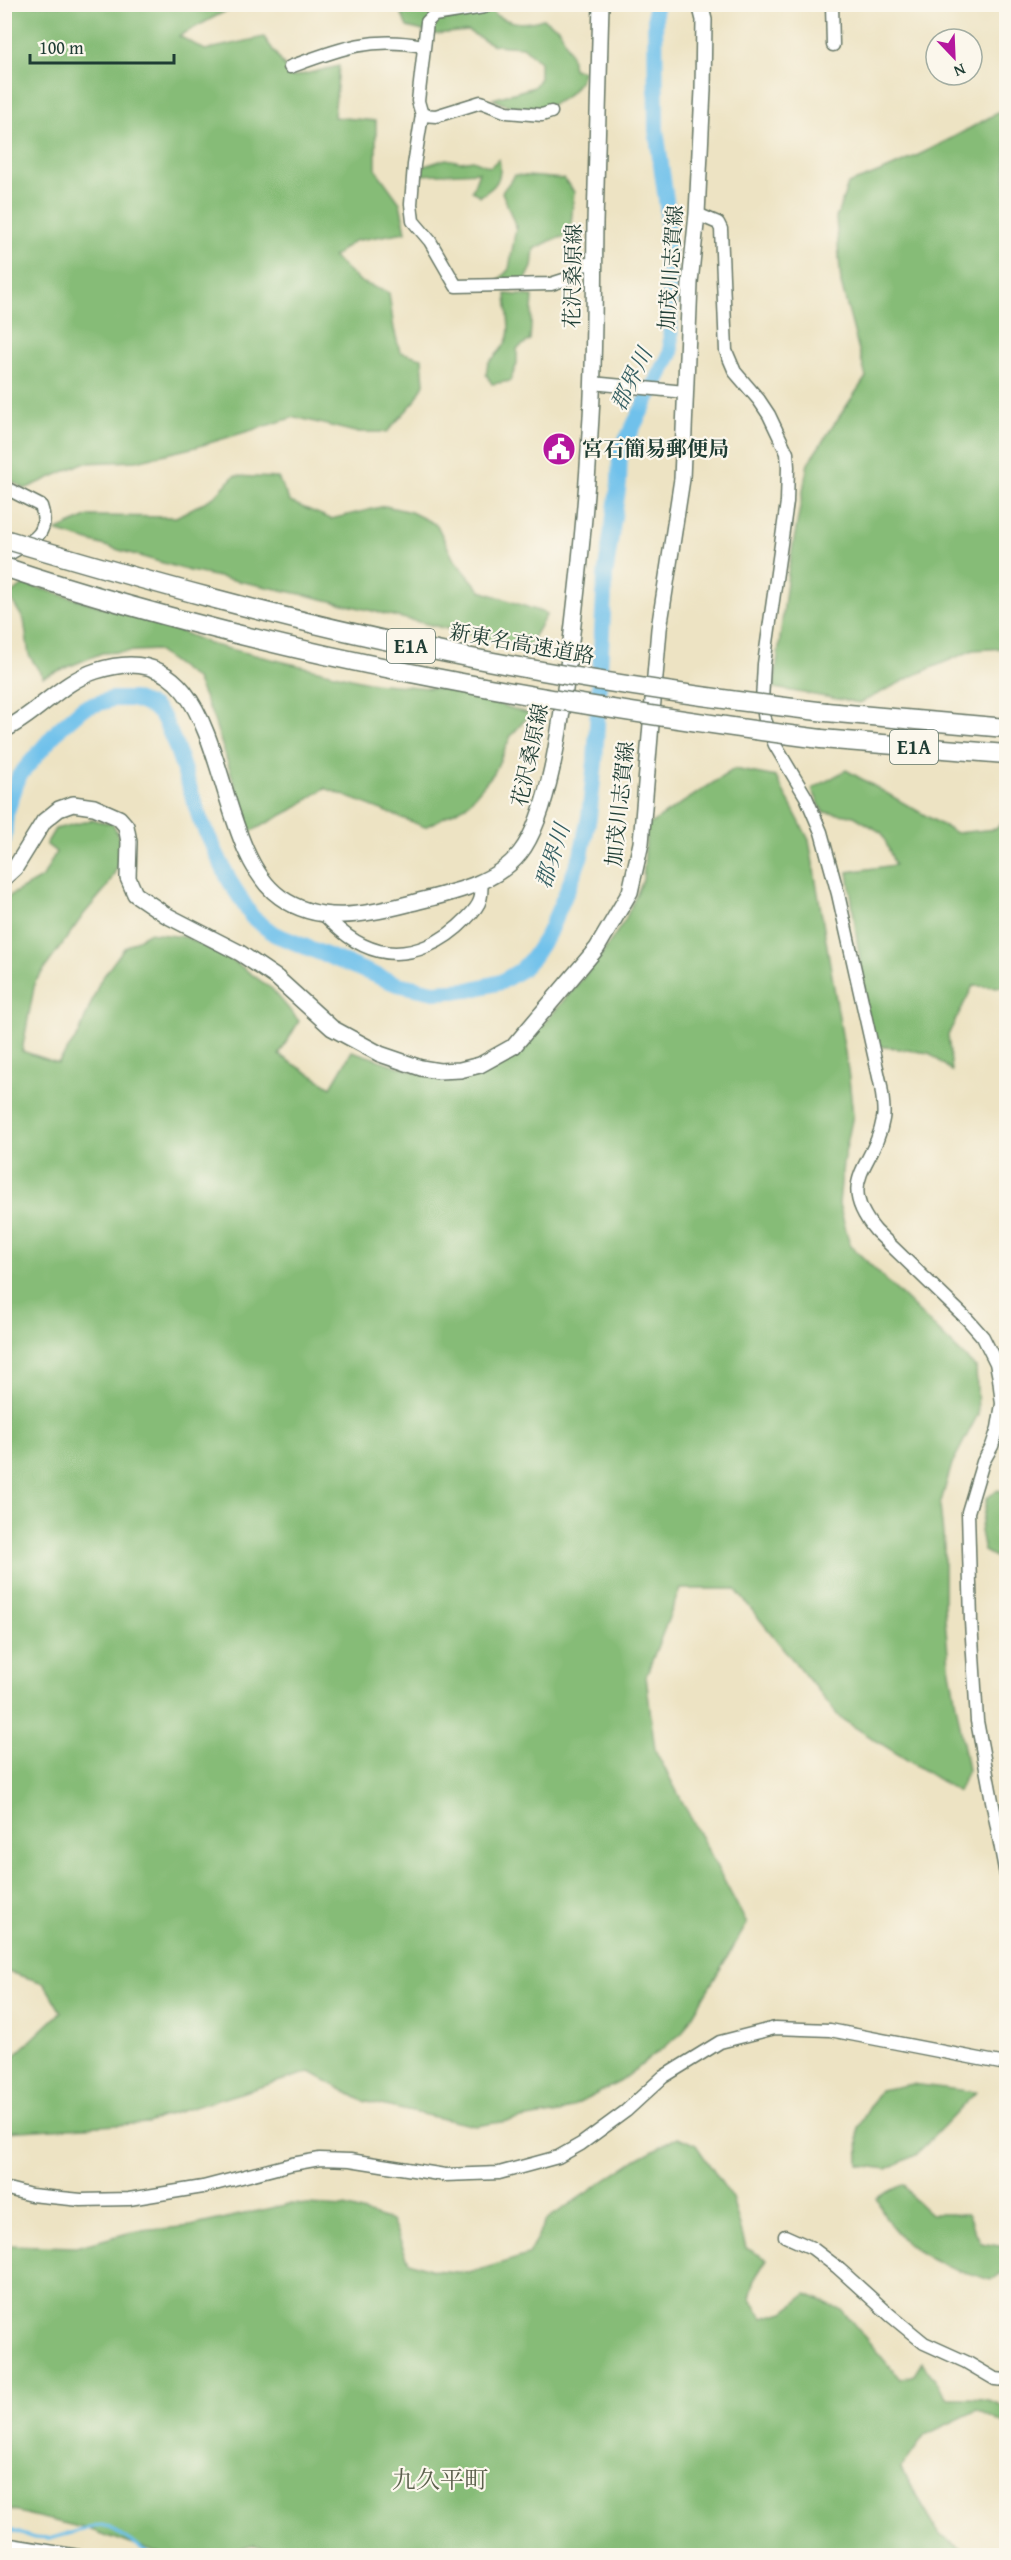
<svg xmlns="http://www.w3.org/2000/svg" width="1011" height="2560" viewBox="0 0 1011 2560" font-family="'Gentium Book Plus','Noto Serif JP',serif">
<rect width="100%" height="100%" fill="#fbf7ec"/>
<filter id="ink" filterUnits="userSpaceOnUse"><feTurbulence type="fractalNoise" baseFrequency=".0167" numOctaves="2"/><feDisplacementMap in="SourceGraphic" scale="12" xChannelSelector="R" yChannelSelector="G"/><feConvolveMatrix kernelMatrix="1 2 1 2 8 2 1 2 1" color-interpolation-filters="sRGB"/></filter>
<filter id="wash" filterUnits="userSpaceOnUse"><feTurbulence type="fractalNoise" baseFrequency=".008" numOctaves="4" result="noise"/><feDisplacementMap in="SourceGraphic" scale="24" xChannelSelector="R" yChannelSelector="G"/><feGaussianBlur stdDeviation="1.35" result="paint"/><feColorMatrix in="noise" values="0 0 0 0 0 0 0 0 0 0 0 0 0 0 0 0 0 1.4 0 .05"/><feComposite in="paint" operator="in"/></filter>
<g filter="url(#wash)">
<rect width="100%" height="100%" fill="#ede3c3"/>
<g fill="#86bc77" stroke="#527c56" stroke-width="1.5">
<polygon points="5,5 246,5 222,13 179,36 205,50 264,37 292,77 339,66 334,117 376,121 376,170 400,203 406,232 354,241 333,257 361,282 389,293 394,329 400,352 422,358 424,384 415,401 387,432 355,432 295,417 196,447 136,461 83,463 25,489 5,477"/>
<path d="M 391,5 L 491,5 L 495,15 C 512,24 524,25 543,19 L 559,28 L 571,55 L 573,69 L 584,71 C 570,110 525,117 493,99 L 534,87 L 540,78 L 540,62 L 523,47 L 493,45 L 468,31 L 436,34 L 407,27 L 400,10 Z"/>
<path d="M 1006,108 L 1006,648 L 973,650 L 917,674 L 860,703 L 774,688 L 788,573 L 808,463 L 866,377 L 841,283 L 836,218 L 848,184 C 905,165 955,137 1006,108 Z"/>
<path d="M 446,159 L 461,162 L 473,160 L 490,167 L 499,159 C 503,179 496,187 480,196 L 472,191 L 479,172 L 421,175 L 424,166 Z"/>
<polygon points="515,175 564,179 574,192 570,235 552,240 534,249 532,267 525,281 499,280 509,269 516,227 502,192"/>
<path d="M 506,294 L 533,296 L 530,340 L 517,349 L 517,364 L 510,381 L 492,384 L 486,374 L 488,363 C 517,337 508,331 506,294 Z"/>
<polygon points="234,476 278,478 290,502 331,519 385,506 411,512 437,525 453,558 481,591 547,614 527,648 310,596 190,571 55,531 89,516 176,517 214,497"/>
<polygon points="25,584 165,625 213,645 372,683 452,690 530,714 511,736 494,773 466,806 425,827 325,788 292,810 250,832 213,717 196,679 156,650 102,653 43,677 29,655 24,620 9,596"/>
<polygon points="734,769 776,777 809,840 848,1070 853,1115 843,1163 839,1204 850,1245 976,1368 978,1414 952,1464 940,1505 944,1545 944,1606 949,1665 968,1770 958,1792 840,1718 735,1589 680,1589 646,1676 655,1750 747,1924 682,2033 621,2081 560,2113 475,2126 363,2101 310,2072 161,2117 148,2123 5,2132 5,2065 61,2012 44,1983 5,1971 4,899 43,877 56,852 46,844 55,829 92,820 113,824 120,839 119,864 107,887 84,914 35,982 22,1051 58,1063 78,1036 100,981 124,948 148,933 186,937 232,960 272,989 299,1021 279,1055 331,1087 352,1051 439,1080 479,1075 518,1054 598,960 625,920 643,880 647,826"/>
<polygon points="846,770 956,833 996,829 1006,818 1006,987 973,986 948,1035 952,1071 929,1053 871,1045 848,872 895,865 882,833 854,816 823,812 812,789"/>
<polygon points="998,1490 1006,1493 1006,1574 1004,1562 984,1551 980,1531 987,1498"/>
<polygon points="912,2084 976,2092 916,2155 887,2169 859,2165 858,2127 880,2090"/>
<path d="M 678,2137 L 696,2145 L 732,2198 L 746,2248 L 767,2259 L 755,2278 L 750,2298 L 763,2318 L 784,2312 L 807,2294 L 842,2310 L 900,2379 L 914,2375 L 922,2362 L 948,2398 C 968,2398 991,2396 1006,2409 L 1006,2425 L 977,2410 L 925,2435 L 901,2469 L 940,2535 L 970,2555 L 287,2556 L 255,2545 L 218,2555 L 162,2555 L 91,2530 L 5,2509 L 5,2245 L 76,2247 L 132,2232 L 191,2226 L 289,2204 L 345,2207 L 392,2221 L 409,2262 L 432,2270 L 469,2273 L 528,2255 L 546,2220 L 637,2159 Z"/>
<path d="M 904,2184 L 915,2200 L 930,2214 L 967,2214 L 981,2243 L 1005,2247 L 1006,2245 L 1006,2270 L 991,2280 C 956,2270 914,2258 892,2227 C 885,2218 881,2207 876,2198 Z"/>
</g>
<g fill="none" stroke-linecap="round" stroke-linejoin="round">
<g stroke="#6fc1eb" stroke-width="3">
<polyline points="4,2528 34,2538 48,2539 101,2525 110,2527 151,2556"/>
<polyline points="979,2556 1006,2548"/>
</g>
<polyline stroke="#6fc1eb" stroke-width="16" points="4,839 6,814 19,776 59,729 83,708 112,699 133,699 153,707 163,717 175,744 200,819 229,880 252,917 274,934 397,984 434,992 469,990 501,982 521,970 534,956 548,934 566,893 581,855 589,817 595,762 605,576 619,483 620,452 671,353 667,207 656,130 655,4"/>
</g>
</g>
<g filter="url(#ink)">
<g fill="none" stroke-linecap="round" stroke-linejoin="round">
<defs>
<g id="minor">
<polyline points="487,4 484,7 434,15 427,22 418,101 422,115 414,165 411,204 413,221 430,241 456,286 551,284 570,278 581,265 595,263"/>
<polyline points="832,4 833,45"/>
<path d="M 290,67 C 339,49 370,36 423,46"/>
<polyline points="422,115 436,116 481,102 507,112 542,115 551,112"/>
<path d="M 697,214 L 718,223 L 721,229 L 726,351 L 735,372 L 759,400 L 769,415 L 787,453 L 788,467 L 787,502 L 764,664 L 762,701 L 765,720 L 775,745 L 806,797 L 821,832 L 838,894 L 881,1086 C 882,1096 885,1109 883,1119 C 875,1167 834,1180 876,1231 L 968,1320 L 983,1337 L 996,1363 L 999,1378 L 1002,1404 L 998,1428 L 992,1446 L 983,1462 L 968,1512 L 971,1621 L 977,1721 L 1006,1875"/>
<polyline points="592,383 685,392"/>
<path d="M 4,487 L 41,506 C 52,538 27,542 4,557"/>
<path d="M 322,913 C 339,930 355,945 379,951 C 412,959 445,941 467,918 C 472,913 478,907 480,900 C 482,894 481,887 482,881"/>
<polyline points="4,2188 31,2195 81,2200 129,2199 203,2187 292,2164 320,2159 350,2160 445,2175 499,2173 558,2157 581,2144 626,2111 663,2077 720,2042 775,2028 830,2030 1006,2064"/>
<polyline points="785,2236 812,2248 837,2267 890,2315 924,2343 966,2362 995,2379 1006,2380"/>
<polyline points="4,2544 79,2556"/>
</g>
<g id="major">
<path d="M 4,730 C 37,714 61,682 96,671 C 234,626 204,842 280,897 C 319,925 365,915 408,904 C 445,894 494,886 520,853 C 549,816 561,722 567,674 C 577,594 586,514 590,433 C 595,363 594,293 595,223 C 597,150 599,77 601,4"/>
<polyline points="4,878 15,868 44,821 59,809 73,804 94,807 110,814 119,818 126,826 129,842 128,878 135,894 166,915 240,953 277,978 332,1028 380,1054 421,1068 439,1071 460,1070 480,1065 514,1046 597,948 630,892 641,843 659,629 682,479 690,283 697,214 703,90 704,20 700,4"/>
</g>
<g id="highway">
<polyline points="826,712 1006,728"/>
<polyline points="821,739 1006,754"/>
</g>
</defs>
<use href="#minor" stroke="#677766" stroke-width="15"/>
<use href="#major" stroke="#677766" stroke-width="18"/>
<use href="#highway" stroke="#677766" stroke-width="21"/>
<use href="#minor" stroke="#fff" stroke-width="12"/>
<use href="#major" stroke="#fff" stroke-width="15"/>
<use href="#highway" stroke="#fff" stroke-width="18"/>
<defs>
<g id="highway-bridge">
<path d="M 4,539 C 142,580 281,619 422,648 C 556,676 691,696 826,712"/>
<path d="M 4,567 C 268,655 546,703 821,739"/>
</g>
</defs>
<use href="#highway-bridge" stroke="#677766" stroke-width="21" stroke-linecap="butt"/>
<use href="#highway-bridge" stroke="#fff" stroke-width="18"/>
</g>
</g>
<defs>
<symbol id="civic-disc" viewBox="-11 -11 22 22"><circle r="9.5" fill="#b5179e" stroke="#fbf7ec"/><path d="M-.6-6.5H3V-4.5H.6V-3L4-1V1h2V6H-6V1h2V-1L-.6-3ZM-1.2 2.5V6h2.4V2.5Z" fill="#fff"/></symbol>
</defs>
<g fill-rule="evenodd">
<use href="#civic-disc" x="540" y="430" width="38" height="38"/>
</g>
<g text-anchor="middle" stroke-width="4.5" stroke-linejoin="round" paint-order="stroke">
<g fill="#fbf7ec" stroke="#61756b" stroke-width="1.5">
<rect x="387" y="629" width="48" height="34" rx="4.5"/>
<rect x="890" y="730" width="48" height="34" rx="4.5"/>
</g>
<g font-size="20" font-weight="bold" fill="#1f3d34">
<text x="411" y="653">E1A</text>
<text x="914" y="754">E1A</text>
</g>
<g font-size="21" fill="#1f3d34" stroke="#fbf7ec">
<text transform="translate(671 268) rotate(-86)" y="7">加茂川志賀線</text>
<text transform="translate(573 276) rotate(-89)" y="7">花沢桑原線</text>
<text transform="translate(522 644) rotate(10)" y="7">新東名高速道路</text>
<text transform="translate(530 755) rotate(-78)" y="7">花沢桑原線</text>
<text transform="translate(620 804) rotate(-84)" y="7">加茂川志賀線</text>
</g>
<g font-size="21" font-weight="bold" fill="#1f3d34" stroke="#fbf7ec" text-anchor="start">
<text x="582" y="456">宮石簡易郵便局</text>
</g>
<g font-size="22" font-style="italic" fill="#335e62" stroke="#fbf7ec">
<text transform="translate(631 379) rotate(-64)" y="8">郡界川</text>
<text transform="translate(552 856) rotate(-72)" y="8">郡界川</text>
</g>
<g font-size="24" fill="#5b5f4c" stroke="#fbf7ec">
<text x="440" y="2488">九久平町</text>
</g>
</g>
<rect width="1011" height="2560" fill="none" stroke="#fbf7ec" stroke-width="24"/>
<g transform="translate(954 57) rotate(157)"><circle r="28" fill="#fbf7ec" stroke="#a3ada2" stroke-width="1.5"/>
<path d="M0-4.5L10 22L0 15L-10 22Z" fill="#b5179e"/>
<text y="-9" font-size="16" font-weight="bold" text-anchor="middle" fill="#1f3d34">N</text>
</g>
<path d="M30 54v9h144v-9" fill="none" stroke="#1f3d34" stroke-width="3"/>
<text x="39" y="54" font-size="18" fill="#1f3d34" stroke="#fbf7ec" stroke-width="4.5" paint-order="stroke">100 m</text>
</svg>
